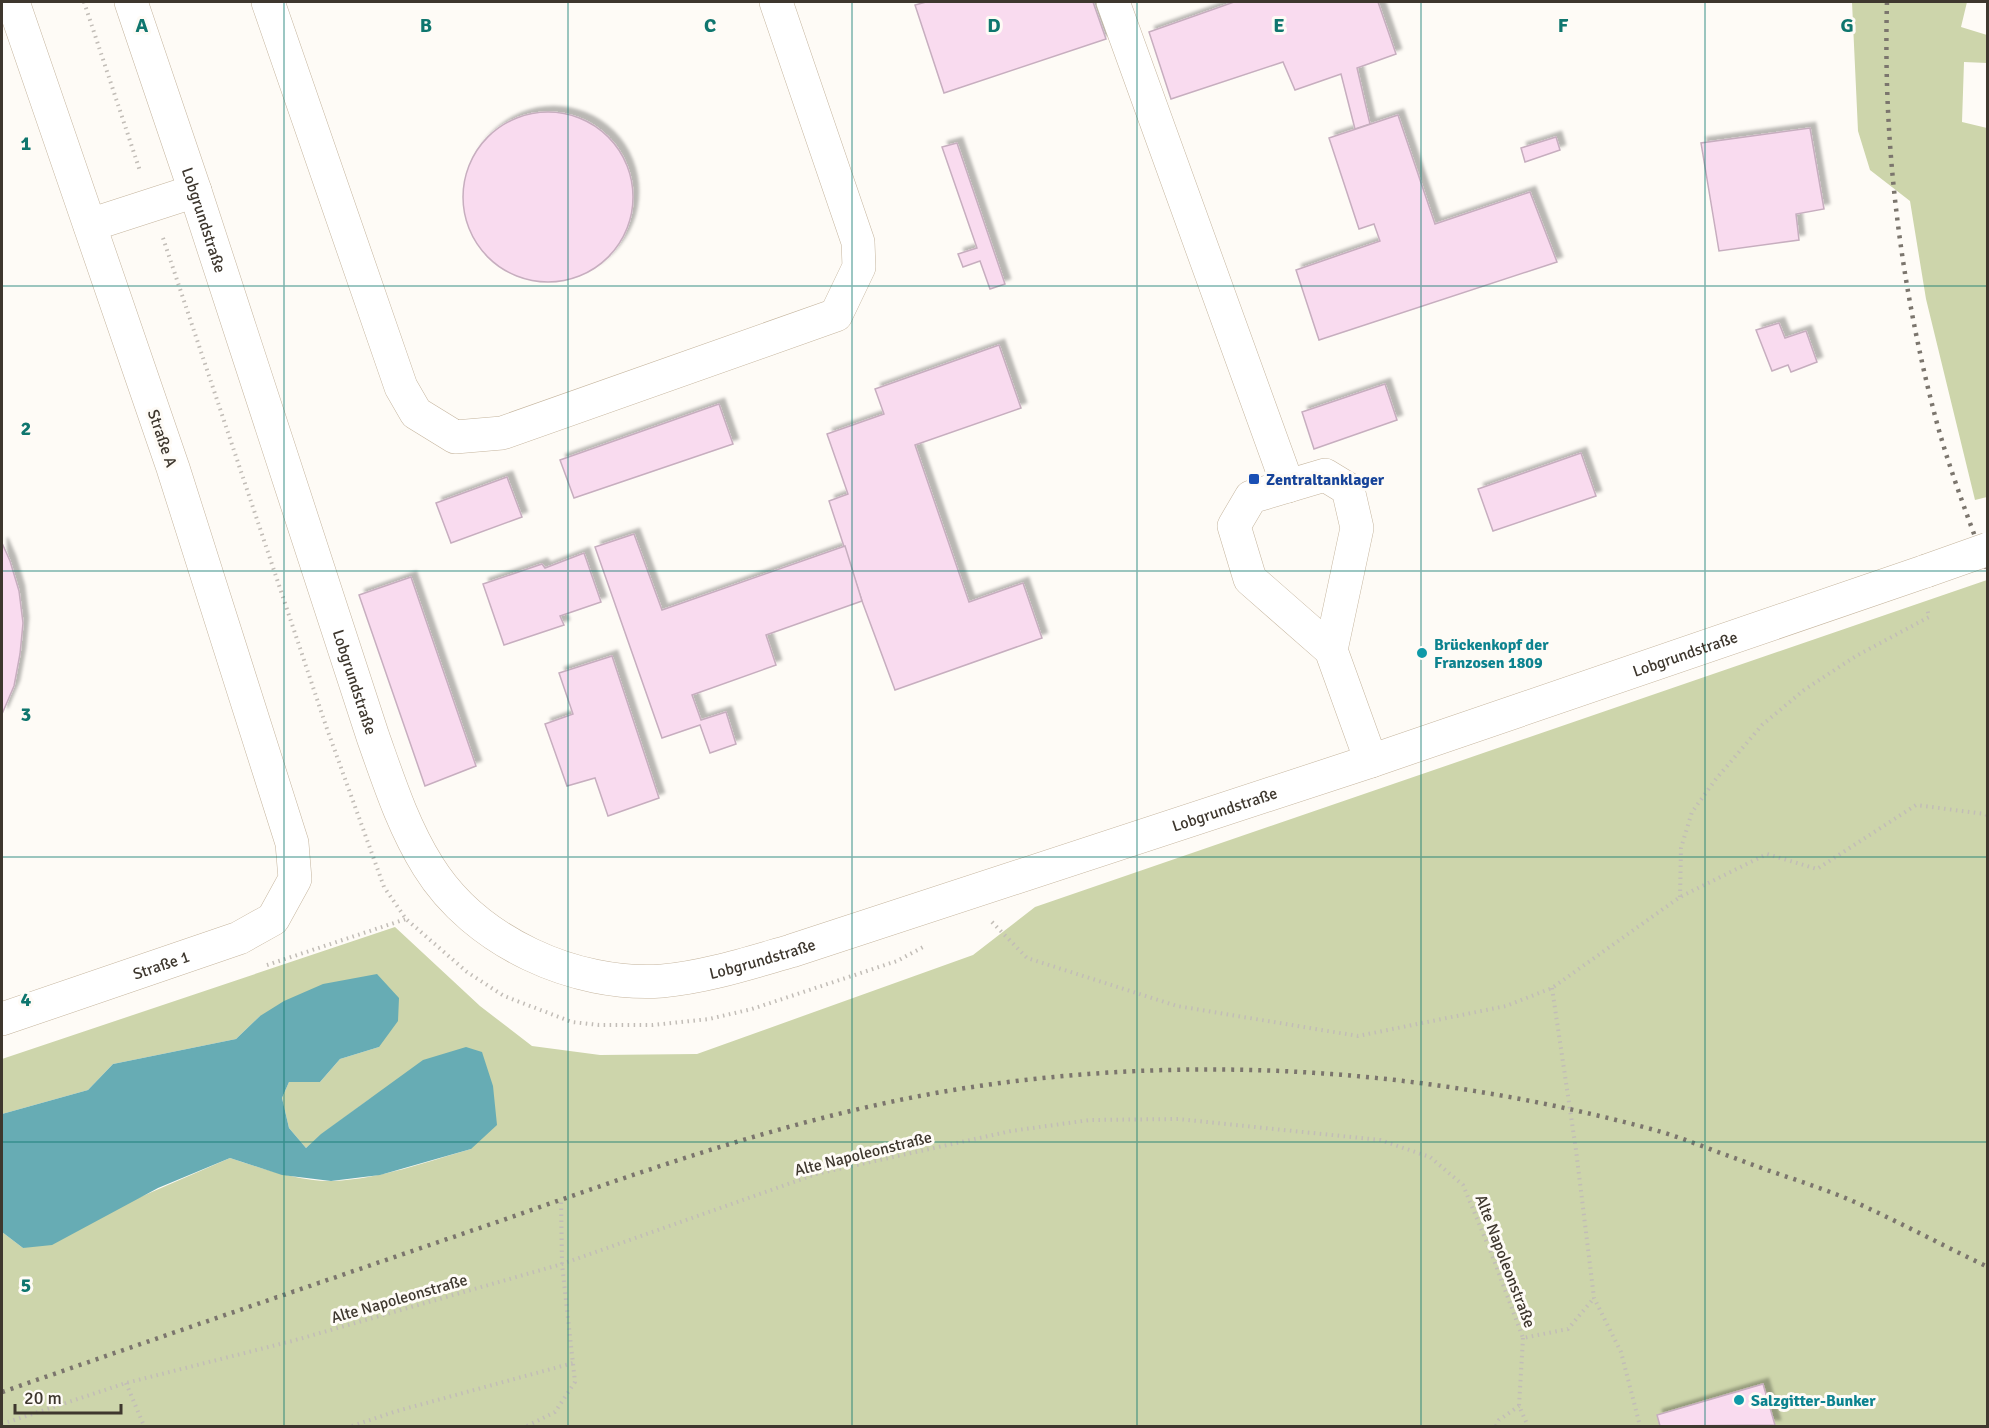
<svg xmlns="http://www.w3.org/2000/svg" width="1989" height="1428" viewBox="0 0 1989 1428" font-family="Signika,sans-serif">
<defs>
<filter id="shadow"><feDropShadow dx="5.5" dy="-5.5" stdDeviation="1.5" flood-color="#0004"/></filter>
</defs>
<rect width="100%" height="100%" fill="#fefbf6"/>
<g fill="#cdd5ab">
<polygon points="1852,2 1967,2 1961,27 1987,35 1987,63 1964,62 1962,122 1987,128 1987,497 1975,500 1926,299 1910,201 1870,170 1858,131"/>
<path d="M 1987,580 L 1987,1426 L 2,1426 L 2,1232 L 23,1248 L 230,1158 C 261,1168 300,1182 333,1181 C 380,1179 426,1162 471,1149 L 371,1098 L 322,1134 L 306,1148 L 289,1128 L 282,1098 L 289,1082 L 320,1082 L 340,1059 L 379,1047 L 260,1016 L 236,1039 L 113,1064 L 88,1090 L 2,1114 L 2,1059 L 395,927 L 480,1006 L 532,1046 L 600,1055 L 697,1054 L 973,955 L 1035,907 Z"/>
</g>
<polygon fill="#67acb4" points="377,974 399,998 398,1021 379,1047 340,1059 320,1082 289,1082 282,1098 289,1128 306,1148 321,1134 423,1060 466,1047 482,1052 493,1086 497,1125 471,1149 380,1175 331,1181 282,1175 230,1158 158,1188 52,1245 23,1248 2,1232 2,1114 88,1090 113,1064 236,1039 260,1016 284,1001 323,984"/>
<g fill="#f9dbef" stroke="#c7aebf" stroke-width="1.5" filter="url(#shadow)">
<polygon points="926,2 1093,2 1106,39 944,93 915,5"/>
<polygon points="1234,2 1378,2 1396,54 1357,68 1370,124 1355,129 1341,74 1295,90 1283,62 1171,99 1149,32"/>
<circle cx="548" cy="197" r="85"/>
<polygon points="1398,115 1435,224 1530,192 1557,262 1319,340 1296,270 1380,241 1374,224 1359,229 1329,138"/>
<polygon points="1810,128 1824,209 1796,214 1799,240 1719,251 1701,143"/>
<polygon points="1556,137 1560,150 1525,162 1521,148"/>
<polygon points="957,143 1005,284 990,289 980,261 963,267 958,254 977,248 942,147"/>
<polygon points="1779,323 1785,338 1806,331 1817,362 1791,372 1788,365 1772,371 1756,330"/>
<polygon points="999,345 1021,408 915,445 969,602 1023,583 1042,638 895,690 862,601 829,501 848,494 827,434 884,414 875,389"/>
<polygon points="1385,384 1397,420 1314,449 1302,412"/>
<polygon points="719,404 733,444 574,498 560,460"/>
<polygon points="1581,453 1596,496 1493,531 1478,489"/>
<polygon points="507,477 522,517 451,543 436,503"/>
<polygon points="634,534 662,610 845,546 862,601 766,635 776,665 692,695 701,720 726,712 736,744 710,753 700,725 662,738 595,547"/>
<polygon points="2,543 10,561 19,591 23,623 20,654 14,686 2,714"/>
<polygon points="584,553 601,602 560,616 564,625 504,645 483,584 542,564 545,568"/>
<polygon points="411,577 476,766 425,786 359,595"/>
<polygon points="612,656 659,798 608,816 595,778 567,786 545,724 573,714 559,673"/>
<polygon points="1763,1384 1775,1425 1660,1426 1657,1415"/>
</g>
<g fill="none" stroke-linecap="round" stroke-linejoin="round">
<defs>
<g id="minor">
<path id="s1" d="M 131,2 L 195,191 L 373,737 C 389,782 403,826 428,866 C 475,942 575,987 662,981 C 706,977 749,963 791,951 L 1371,761 L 1926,571"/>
<polyline points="268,2 401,387 416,413 455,437 502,433 836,315 859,267 858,242 776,2"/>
<polyline points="1113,2 1288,486"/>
<polyline points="90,225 195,191"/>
<polyline points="1331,650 1357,528 1348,489 1325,475 1251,497 1234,526 1250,579 1331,650 1371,761"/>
<path id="s2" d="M 2,1019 L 239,938 L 273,919 L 295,879 L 292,843 L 173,468 L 13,2"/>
</g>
</defs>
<use href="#minor" stroke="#c5b59e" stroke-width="34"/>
<g stroke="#c2bdb7" stroke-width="4" stroke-dasharray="1.5 4.5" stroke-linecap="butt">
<polyline points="84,2 140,171"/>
<polyline points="163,238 326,726 384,887 406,919 467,972 504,996 572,1022 599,1025 653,1025 709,1019 752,1009 897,961 925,946"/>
<polyline points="1680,897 1681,848 1692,812 1716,779 1762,725 1804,690 1856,656 1929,617 1927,608"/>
<polyline points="992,922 1027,958 1177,1006 1358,1036 1506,1006 1552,988 1680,897 1767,854 1817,869 1916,805 1985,814 1988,816"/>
<polyline points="267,965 406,919"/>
<polyline points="1552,988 1576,1150 1594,1298 1621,1352 1640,1426"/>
<polyline points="1523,1338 1519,1406 1528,1426"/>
<polyline points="126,1383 144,1426"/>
<polyline points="2,1424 126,1383 292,1341 562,1264 816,1174 1011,1131 1090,1120 1178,1119 1380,1140 1430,1157 1463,1185 1492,1255 1523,1338 1568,1329 1594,1298"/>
<polyline points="352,1426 397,1411 573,1363"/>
<polyline points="527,1426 555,1412 575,1382 562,1264 561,1200"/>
<polyline points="1496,1426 1499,1420 1519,1406"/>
</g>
<use href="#minor" stroke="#fff" stroke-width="33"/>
<g stroke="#7b756d" stroke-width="4.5" stroke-dasharray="3 6" stroke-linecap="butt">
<path d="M 1887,2 C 1883,138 1899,275 1933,408 C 1947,464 1968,517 1988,572"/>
<path d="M 2,1392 C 169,1334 336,1277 503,1220 C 663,1164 823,1107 993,1084 C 1214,1054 1436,1071 1651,1129 C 1681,1137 1711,1150 1740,1160 C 1778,1175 1819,1186 1857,1203 C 1901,1223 1944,1246 1988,1267"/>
</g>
<defs>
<polyline id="minor-bridge" points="1926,571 1988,549"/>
</defs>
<use href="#minor-bridge" stroke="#c5b59e" stroke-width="34" stroke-linecap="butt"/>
<use href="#minor-bridge" stroke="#fff" stroke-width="33"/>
</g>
<path fill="none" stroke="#0f766e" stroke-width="1.5" stroke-opacity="0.55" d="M 284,2 L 284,1426M 568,2 L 568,1426M 852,2 L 852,1426M 1137,2 L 1137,1426M 1421,2 L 1421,1426M 1705,2 L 1705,1426M 2,286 L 1988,286M 2,571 L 1988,571M 2,857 L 1988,857M 2,1142 L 1988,1142"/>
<rect fill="#1a4fb4" stroke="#fefbf6" stroke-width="2" x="1248" y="473" width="12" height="12" rx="3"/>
<g fill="#0f9aa8" stroke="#fefbf6" stroke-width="2">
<circle cx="1422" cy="653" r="6"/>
<circle cx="1739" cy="1400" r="6"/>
</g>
<g text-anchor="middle" stroke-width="6" stroke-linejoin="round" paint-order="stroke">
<g font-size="16" fill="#3e372e" stroke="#fefbf6">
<text dy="6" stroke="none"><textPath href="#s1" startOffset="230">Lobgrundstraße</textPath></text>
<text transform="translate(163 438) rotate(71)" y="6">Straße A</text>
<text dy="6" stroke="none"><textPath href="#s1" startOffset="2262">Lobgrundstraße</textPath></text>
<text dy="6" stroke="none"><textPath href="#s1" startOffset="716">Lobgrundstraße</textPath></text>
<text dy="6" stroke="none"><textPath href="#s1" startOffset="1776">Lobgrundstraße</textPath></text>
<text dy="6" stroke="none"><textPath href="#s1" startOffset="1290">Lobgrundstraße</textPath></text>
<text dy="6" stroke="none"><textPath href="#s2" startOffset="168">Straße 1</textPath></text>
<text transform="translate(863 1153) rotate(-14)" y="6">Alte Napoleonstraße</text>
<text transform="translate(1506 1261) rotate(69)" y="6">Alte Napoleonstraße</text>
<text transform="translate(399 1298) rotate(-16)" y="6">Alte Napoleonstraße</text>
</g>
<g font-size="16" font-weight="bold" fill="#164399" stroke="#fefbf6" text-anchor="start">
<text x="1266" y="485">Zentraltanklager</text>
</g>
<g font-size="16" font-weight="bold" fill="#0d838f" stroke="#fefbf6" text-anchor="start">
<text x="1434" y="650">Brückenkopf der<tspan x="1434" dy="18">Franzosen 1809</tspan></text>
<text x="1751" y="1406">Salzgitter-Bunker</text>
</g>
</g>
<g font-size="20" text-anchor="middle" font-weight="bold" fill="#0f766e" stroke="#fefbf6" stroke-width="6" stroke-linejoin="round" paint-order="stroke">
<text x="142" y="32">A</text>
<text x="426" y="32">B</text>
<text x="710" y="32">C</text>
<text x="994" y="32">D</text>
<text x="1279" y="32">E</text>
<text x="1563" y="32">F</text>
<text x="1847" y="32">G</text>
<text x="26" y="150">1</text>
<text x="26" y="435">2</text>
<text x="26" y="721">3</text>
<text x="26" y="1006">4</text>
<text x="26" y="1292">5</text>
</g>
<rect width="1989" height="1428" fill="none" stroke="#3e372e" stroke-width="6"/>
<path d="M15 1404v9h106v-9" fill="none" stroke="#3e372e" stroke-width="3"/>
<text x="24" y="1404" font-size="18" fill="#3e372e" stroke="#fefbf6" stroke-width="4.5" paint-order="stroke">20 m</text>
</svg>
